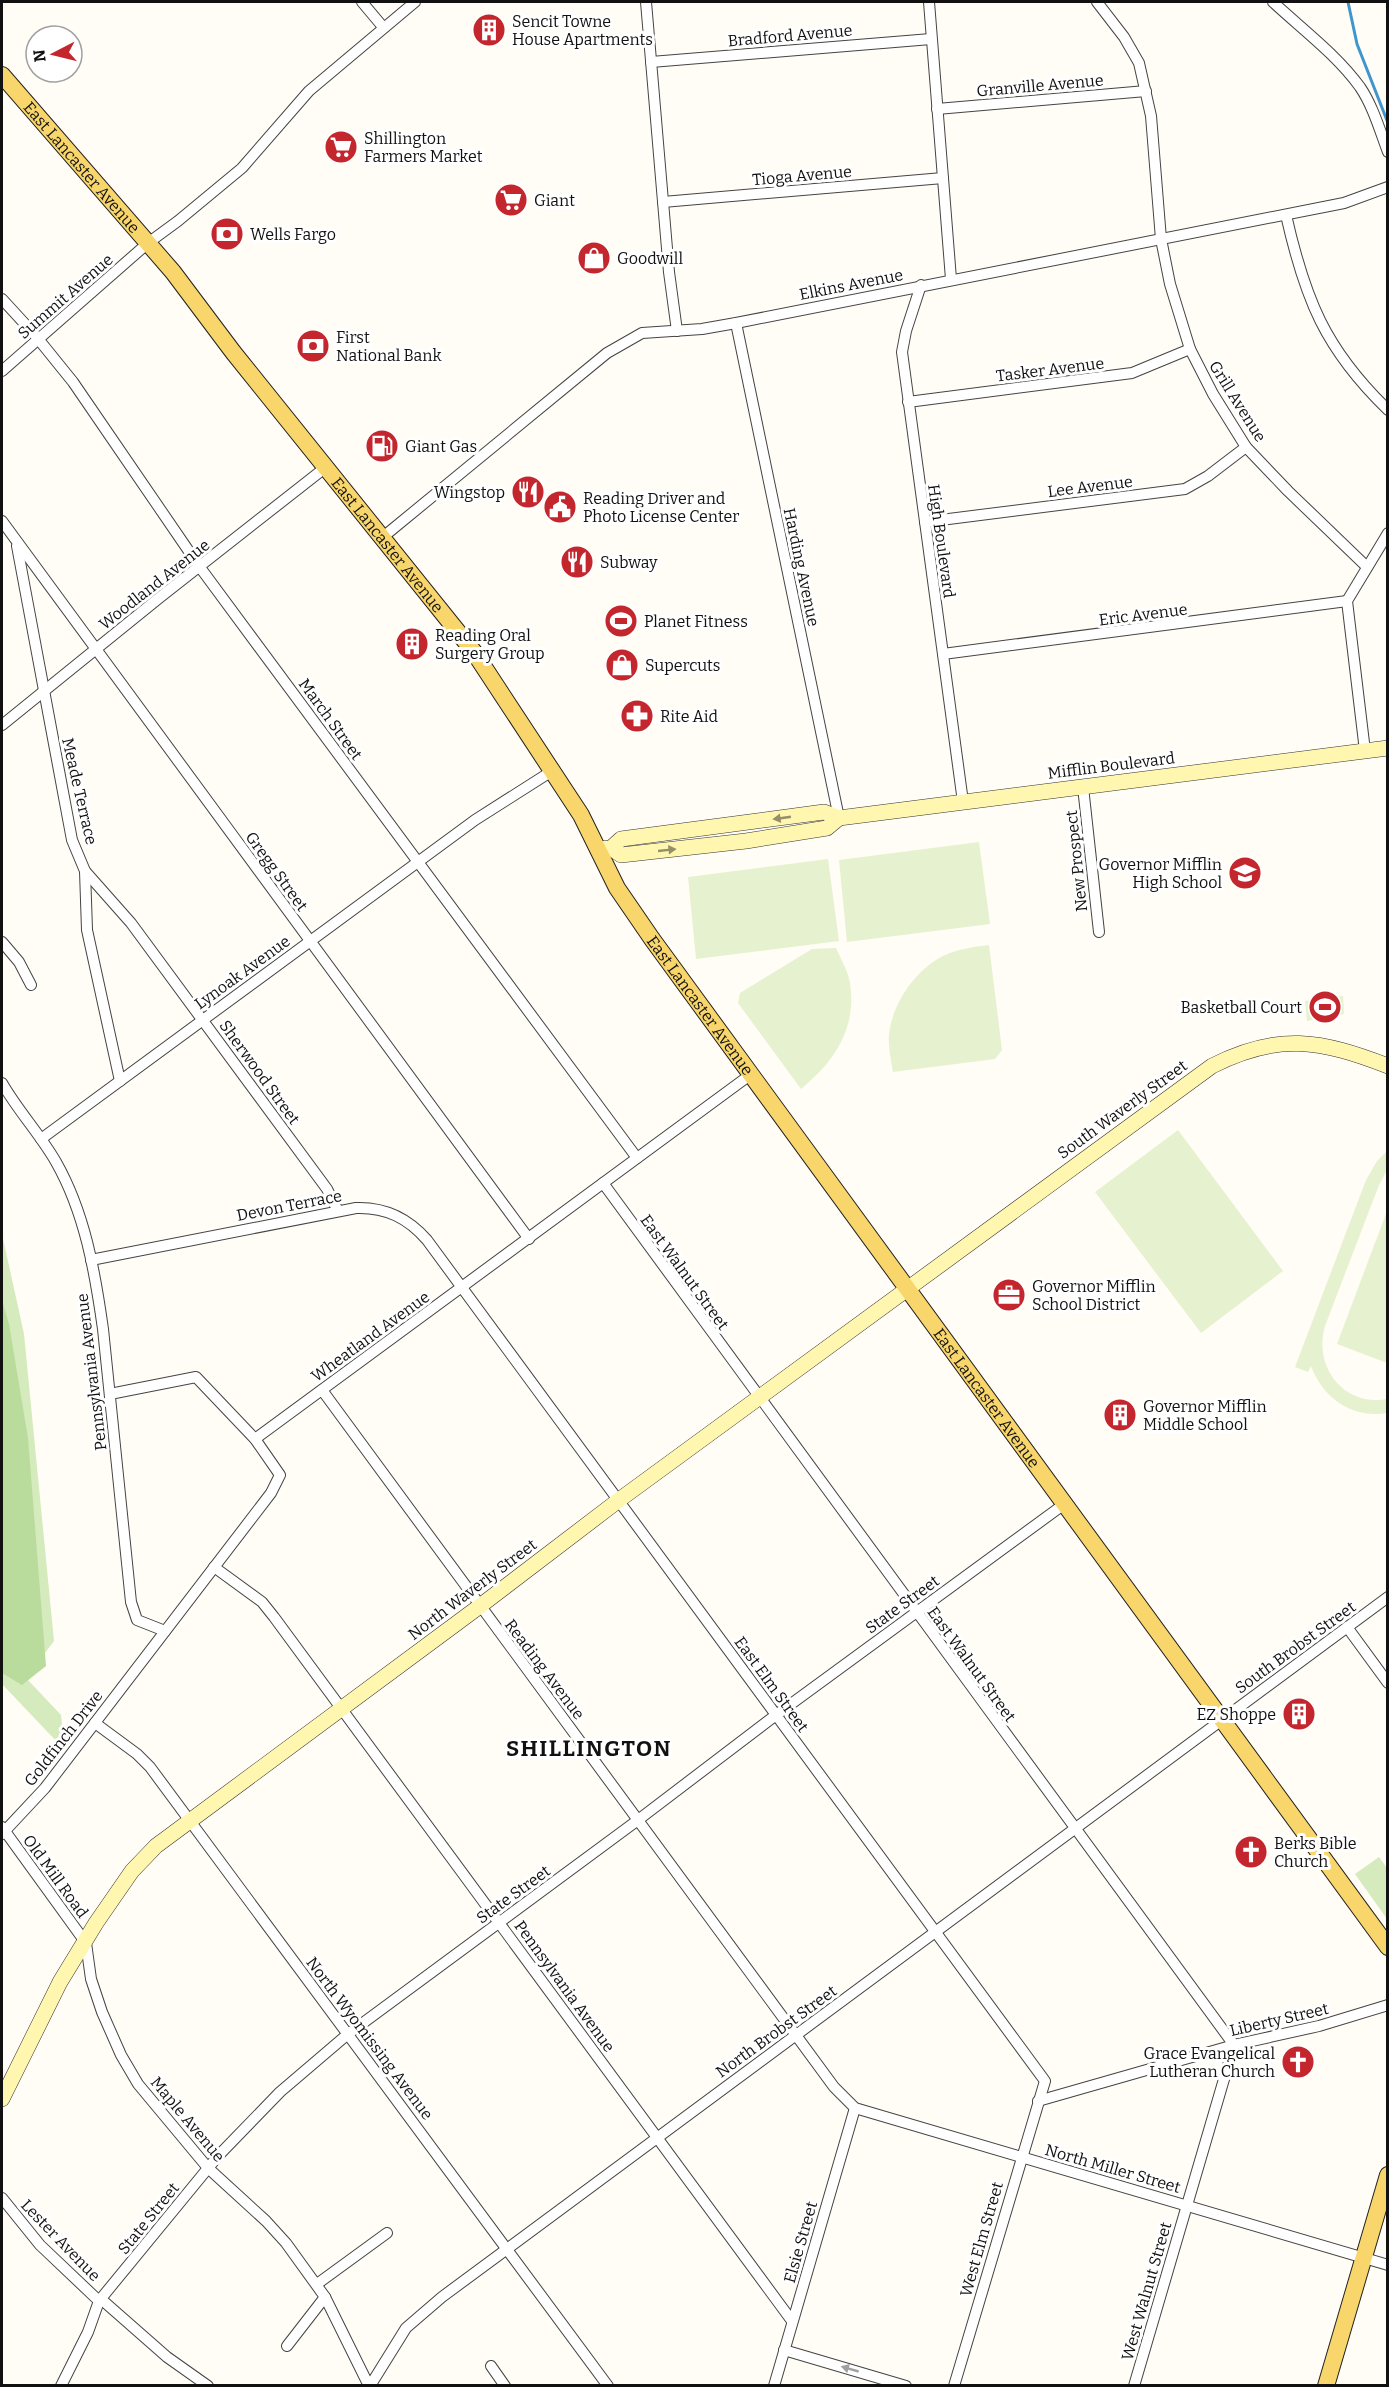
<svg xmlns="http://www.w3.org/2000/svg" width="1389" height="2387" viewBox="0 0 1389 2387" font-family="Bitter,serif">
<rect width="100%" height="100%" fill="#fffdf5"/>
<g fill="#d5ebbd">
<polygon points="2,1234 24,1334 54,1641 26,1678 61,1715 64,1741 60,1745 2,1684"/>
<polygon points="1379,1857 1387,1868 1387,1919 1355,1874"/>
</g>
<polygon fill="#b9dc9c" points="2,1300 9,1324 28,1438 46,1666 22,1685 2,1673"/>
<g fill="#e6f2cf">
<polygon points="979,842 990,924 847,942 839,860"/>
<polygon points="828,859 839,941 696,959 688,877"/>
<path d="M 989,945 L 1002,1050 L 995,1059 L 893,1072 C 891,1060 888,1047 889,1035 C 892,1004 915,970 943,956 C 958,949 973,947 989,945 Z"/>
<path d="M 836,948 C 841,959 848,971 850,983 C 857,1029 834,1062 801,1089 L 738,1003 L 740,993 L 812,949 Z"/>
<polygon points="1343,996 1344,1014 1307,1021 1305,1001"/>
<polygon points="1178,1130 1283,1271 1201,1333 1095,1192"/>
<path d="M 1387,1151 L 1387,1170 L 1379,1185 L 1325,1326 C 1313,1367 1344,1407 1387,1399 L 1387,1413 C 1352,1419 1323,1398 1311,1366 L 1308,1372 L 1295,1367 L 1366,1180 L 1377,1161 Z"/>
<polygon points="1387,1211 1387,1363 1337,1344"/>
</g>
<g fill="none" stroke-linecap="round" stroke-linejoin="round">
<polyline stroke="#3f96cf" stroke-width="3" points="1348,2 1357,44 1388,123"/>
<defs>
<g id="street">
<polyline points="362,2 383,27"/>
<polyline points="646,2 669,272 677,331"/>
<polyline points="929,2 951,279"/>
<polyline points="1097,2 1124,37 1139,63 1151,116 1161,239 1170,284 1190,349 1213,394 1246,447 1288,491 1367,567"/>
<path d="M 1273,2 C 1302,29 1337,55 1360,87 C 1373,106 1380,131 1388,152"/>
<polyline points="651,62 931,39"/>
<polyline points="937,109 1146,91"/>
<polyline points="663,202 943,178"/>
<path d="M 1286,215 C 1305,299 1325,349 1388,410"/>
<polyline points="921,285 906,331 902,352 963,802"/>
<polyline points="2,299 35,335 73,382 199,566 637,1158"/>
<polyline points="736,323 839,818"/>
<polyline points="2,371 148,243 178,221 242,168 309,91 415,2"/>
<polyline points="908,402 1132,373 1190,349"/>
<polyline points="2,521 529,1239"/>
<polyline points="925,522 1185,489 1208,476 1246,447"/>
<polyline points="383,537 607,353 642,333 702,329 736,323 1344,203 1388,187"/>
<polyline points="17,546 72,840 85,871 87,930 120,1081"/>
<polyline points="943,654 1347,601"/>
<polyline points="2,725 159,598 326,467"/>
<polyline points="1365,751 1347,601 1388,533"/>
<polyline points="1083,787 1099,932"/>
<polyline points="85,871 131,923 327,1189 338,1211"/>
<polyline points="2,942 19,962 31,985"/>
<path d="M 2,1083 C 18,1111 40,1134 56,1162 C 85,1213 95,1272 103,1329 L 131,1602 L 137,1620 L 165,1631"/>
<polyline points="41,1139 475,820 552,771"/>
<polyline points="603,1183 1234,2045 1134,2386"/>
<path d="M 91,1260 L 356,1208 C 386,1207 408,1218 427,1240 L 1045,2081 L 954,2386"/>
<polyline points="322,1390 834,2087 855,2108 1388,2265"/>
<polyline points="255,1439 750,1075"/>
<polyline points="214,1567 262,1602 274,1617 792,2321"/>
<polyline points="1347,1627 1388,1683"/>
<polyline points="95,1723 137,1754 150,1767 608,2386"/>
<polyline points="2,1827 86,1943 91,1979 102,2012 121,2055 138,2084 208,2168 266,2221 286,2243 325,2297 287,2346"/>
<polyline points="2,1834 45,1788 271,1493 280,1475 255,1439 196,1377 110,1394"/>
<polyline points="1038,2101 1234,2045 1319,2026 1388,2005"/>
<polyline points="2,2198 40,2245 99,2301"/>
<polyline points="317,2284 387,2233"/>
<polyline points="325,2297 369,2386"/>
<polyline points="101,2299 167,2357 208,2386"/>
<polyline points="784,2350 906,2386"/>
<polyline points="491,2366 505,2386"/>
<polyline points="61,2386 88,2332 99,2301 218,2156 280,2092 348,2034 638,1820 776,1715 1063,1505"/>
<polyline points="370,2386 406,2328 442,2297 1388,1597"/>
<polyline points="774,2386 855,2108"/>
</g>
<g id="secondary">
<polyline points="611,848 621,855 746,841 827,828 839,818"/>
<polyline points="598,849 611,848 621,839 824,812 839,818 1388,748"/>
<path d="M 2,2099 L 60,1982 L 96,1923 L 132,1871 L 156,1846 L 480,1606 L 619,1500 L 1212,1066 C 1278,1032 1321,1040 1388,1066"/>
</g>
<g id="primary">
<path id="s1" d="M 2,75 L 173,272 L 233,352 L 474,652 L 581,815 L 617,888 L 652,939 L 1388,1947"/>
<polyline points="1326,2386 1388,2175"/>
</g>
</defs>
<use href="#street" stroke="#444" stroke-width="12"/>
<use href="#secondary" stroke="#333" stroke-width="16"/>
<use href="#primary" stroke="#222" stroke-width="18"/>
<use href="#street" stroke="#fff" stroke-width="10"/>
<use href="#secondary" stroke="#fff6b0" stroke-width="15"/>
<use href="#primary" stroke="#f9d66b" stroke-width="16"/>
</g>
<defs><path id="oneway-solid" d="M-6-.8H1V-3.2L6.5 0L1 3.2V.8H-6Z" transform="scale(1.5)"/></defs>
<g fill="#948f68">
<use href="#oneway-solid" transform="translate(782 818) rotate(172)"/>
<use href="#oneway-solid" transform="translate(667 850) rotate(-6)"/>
</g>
<use fill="#a0a0a0" href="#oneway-solid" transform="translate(850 2369) rotate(-164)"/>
<defs>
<symbol id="building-disc" viewBox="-11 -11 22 22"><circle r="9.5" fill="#c4262e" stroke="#fff"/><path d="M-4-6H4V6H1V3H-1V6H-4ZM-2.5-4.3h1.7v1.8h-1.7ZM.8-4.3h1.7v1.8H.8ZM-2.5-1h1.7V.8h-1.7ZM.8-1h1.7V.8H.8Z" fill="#fff"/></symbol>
<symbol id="supermarket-disc" viewBox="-11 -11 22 22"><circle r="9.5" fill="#c4262e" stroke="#fff"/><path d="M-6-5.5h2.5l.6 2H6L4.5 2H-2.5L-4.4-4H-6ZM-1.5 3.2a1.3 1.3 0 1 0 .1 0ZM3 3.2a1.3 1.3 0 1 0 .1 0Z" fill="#fff"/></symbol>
<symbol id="bank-disc" viewBox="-11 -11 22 22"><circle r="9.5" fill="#c4262e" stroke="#fff"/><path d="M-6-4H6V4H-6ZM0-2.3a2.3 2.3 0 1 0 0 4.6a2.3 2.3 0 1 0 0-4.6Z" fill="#fff"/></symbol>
<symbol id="shop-disc" viewBox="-11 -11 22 22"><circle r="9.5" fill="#c4262e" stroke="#fff"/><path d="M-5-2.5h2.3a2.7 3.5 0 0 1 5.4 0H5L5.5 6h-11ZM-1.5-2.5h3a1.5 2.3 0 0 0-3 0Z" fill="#fff"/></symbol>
<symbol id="fuel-disc" viewBox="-11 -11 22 22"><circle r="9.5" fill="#c4262e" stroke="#fff"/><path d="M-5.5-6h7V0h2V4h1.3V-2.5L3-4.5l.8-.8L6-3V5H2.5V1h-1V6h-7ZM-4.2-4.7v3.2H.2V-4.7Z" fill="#fff"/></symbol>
<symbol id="restaurant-disc" viewBox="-11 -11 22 22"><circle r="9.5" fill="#c4262e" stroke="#fff"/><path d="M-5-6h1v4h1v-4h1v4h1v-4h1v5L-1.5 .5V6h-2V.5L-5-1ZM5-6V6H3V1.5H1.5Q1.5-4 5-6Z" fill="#fff"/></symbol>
<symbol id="civic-disc" viewBox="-11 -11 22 22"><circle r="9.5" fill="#c4262e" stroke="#fff"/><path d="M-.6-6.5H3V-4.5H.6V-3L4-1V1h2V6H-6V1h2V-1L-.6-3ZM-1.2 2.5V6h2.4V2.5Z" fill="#fff"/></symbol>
<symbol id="stadium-disc" viewBox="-11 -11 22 22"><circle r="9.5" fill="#c4262e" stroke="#fff"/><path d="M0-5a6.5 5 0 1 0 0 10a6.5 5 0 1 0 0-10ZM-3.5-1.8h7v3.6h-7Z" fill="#fff"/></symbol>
<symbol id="pharmacy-disc" viewBox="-11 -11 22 22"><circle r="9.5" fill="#c4262e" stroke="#fff"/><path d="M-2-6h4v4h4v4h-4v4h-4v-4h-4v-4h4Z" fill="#fff"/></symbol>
<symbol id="school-disc" viewBox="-11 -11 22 22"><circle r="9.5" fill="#c4262e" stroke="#fff"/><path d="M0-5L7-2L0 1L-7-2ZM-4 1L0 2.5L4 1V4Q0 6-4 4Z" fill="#fff"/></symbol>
<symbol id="office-disc" viewBox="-11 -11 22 22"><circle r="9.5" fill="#c4262e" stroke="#fff"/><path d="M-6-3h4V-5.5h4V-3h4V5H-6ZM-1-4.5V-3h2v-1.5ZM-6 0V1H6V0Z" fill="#fff"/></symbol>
<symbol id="church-disc" viewBox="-11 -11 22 22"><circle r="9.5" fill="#c4262e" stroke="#fff"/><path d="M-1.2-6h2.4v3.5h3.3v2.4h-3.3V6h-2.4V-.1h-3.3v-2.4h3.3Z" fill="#fff"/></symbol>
</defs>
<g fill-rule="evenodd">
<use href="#building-disc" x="470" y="11" width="38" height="38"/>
<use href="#supermarket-disc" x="322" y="128" width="38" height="38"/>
<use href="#supermarket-disc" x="492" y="181" width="38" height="38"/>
<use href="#bank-disc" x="208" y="215" width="38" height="38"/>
<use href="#shop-disc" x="575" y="239" width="38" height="38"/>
<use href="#bank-disc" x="294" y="327" width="38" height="38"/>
<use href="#fuel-disc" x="363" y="427" width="38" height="38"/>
<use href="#restaurant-disc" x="509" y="473" width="38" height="38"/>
<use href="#civic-disc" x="541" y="488" width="38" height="38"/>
<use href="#restaurant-disc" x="558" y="543" width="38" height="38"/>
<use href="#stadium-disc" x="602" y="602" width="38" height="38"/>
<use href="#building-disc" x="393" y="625" width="38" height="38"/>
<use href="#shop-disc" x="603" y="646" width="38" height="38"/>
<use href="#pharmacy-disc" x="618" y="697" width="38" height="38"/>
<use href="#school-disc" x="1226" y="854" width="38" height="38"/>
<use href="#stadium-disc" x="1306" y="988" width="38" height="38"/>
<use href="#office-disc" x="990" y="1276" width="38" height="38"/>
<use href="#building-disc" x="1101" y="1396" width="38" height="38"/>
<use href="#building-disc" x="1280" y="1695" width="38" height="38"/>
<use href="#church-disc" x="1232" y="1833" width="38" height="38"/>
<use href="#church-disc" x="1279" y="2043" width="38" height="38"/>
</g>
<g text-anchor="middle" stroke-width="6" stroke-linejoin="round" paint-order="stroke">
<g font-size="16" fill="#111" stroke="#fff" text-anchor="start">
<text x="512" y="27">Sencit Towne<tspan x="512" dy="18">House Apartments</tspan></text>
<text x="364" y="144">Shillington<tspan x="364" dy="18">Farmers Market</tspan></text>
<text x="534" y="206">Giant</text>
<text x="250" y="240">Wells Fargo</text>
<text x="617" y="264">Goodwill</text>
<text x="336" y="343">First<tspan x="336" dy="18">National Bank</tspan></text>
<text x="405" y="452">Giant Gas</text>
<text x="505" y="498" text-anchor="end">Wingstop</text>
<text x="583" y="504">Reading Driver and<tspan x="583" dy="18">Photo License Center</tspan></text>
<text x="600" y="568">Subway</text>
<text x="644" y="627">Planet Fitness</text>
<text x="435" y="641">Reading Oral<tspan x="435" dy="18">Surgery Group</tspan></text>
<text x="645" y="671">Supercuts</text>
<text x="660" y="722">Rite Aid</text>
<text x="1222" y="870" text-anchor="end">Governor Mifflin<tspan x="1222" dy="18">High School</tspan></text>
<text x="1302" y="1013" text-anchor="end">Basketball Court</text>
<text x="1032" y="1292">Governor Mifflin<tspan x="1032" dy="18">School District</tspan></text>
<text x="1143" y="1412">Governor Mifflin<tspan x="1143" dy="18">Middle School</tspan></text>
<text x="1276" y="1720" text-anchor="end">EZ Shoppe</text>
<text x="1274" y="1849">Berks Bible<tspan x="1274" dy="18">Church</tspan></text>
<text x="1275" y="2059" text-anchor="end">Grace Evangelical<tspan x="1275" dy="18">Lutheran Church</tspan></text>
</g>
<g font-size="16" fill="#111" stroke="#fff">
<text transform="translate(790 35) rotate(-5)" y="6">Bradford Avenue</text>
<text transform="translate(1040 85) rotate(-5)" y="6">Granville Avenue</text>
<text dy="6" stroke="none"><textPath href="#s1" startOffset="122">East Lancaster Avenue</textPath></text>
<text transform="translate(802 175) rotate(-5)" y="6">Tioga Avenue</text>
<text transform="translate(851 284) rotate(-11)" y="6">Elkins Avenue</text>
<text transform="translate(65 296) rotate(-41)" y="6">Summit Avenue</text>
<text transform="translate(1050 369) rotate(-7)" y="6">Tasker Avenue</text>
<text transform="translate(1238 401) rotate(58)" y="6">Grill Avenue</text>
<text transform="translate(1090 486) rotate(-7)" y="6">Lee Avenue</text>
<text transform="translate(942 541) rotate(82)" y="6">High Boulevard</text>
<text dy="6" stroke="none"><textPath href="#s1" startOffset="608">East Lancaster Avenue</textPath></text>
<text transform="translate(802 567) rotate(78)" y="6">Harding Avenue</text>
<text transform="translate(154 584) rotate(-38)" y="6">Woodland Avenue</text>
<text transform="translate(1143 614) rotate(-7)" y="6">Eric Avenue</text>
<text transform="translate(331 719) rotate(54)" y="6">March Street</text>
<text transform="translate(1111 765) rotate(-7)" y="6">Mifflin Boulevard</text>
<text transform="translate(80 791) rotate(77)" y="6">Meade Terrace</text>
<text transform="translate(1076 861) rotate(-96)" y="6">New Prospect</text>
<text transform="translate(277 871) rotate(54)" y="6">Gregg Street</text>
<text transform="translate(242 972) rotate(-36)" y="6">Lynoak Avenue</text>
<text dy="6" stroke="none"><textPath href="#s1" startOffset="1166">East Lancaster Avenue</textPath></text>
<text transform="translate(260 1072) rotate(54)" y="6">Sherwood Street</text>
<text transform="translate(1122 1109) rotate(-36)" y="6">South Waverly Street</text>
<text transform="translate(289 1205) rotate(-11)" y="6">Devon Terrace</text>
<text transform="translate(685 1272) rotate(54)" y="6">East Walnut Street</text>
<text transform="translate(370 1336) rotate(-36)" y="6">Wheatland Avenue</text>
<text transform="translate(91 1372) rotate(-97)" y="6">Pennsylvania Avenue</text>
<text dy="6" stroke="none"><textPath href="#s1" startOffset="1652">East Lancaster Avenue</textPath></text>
<text transform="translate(472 1589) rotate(-37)" y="6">North Waverly Street</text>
<text transform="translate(902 1604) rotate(-36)" y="6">State Street</text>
<text transform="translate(1295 1647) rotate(-36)" y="6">South Brobst Street</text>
<text transform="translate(972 1664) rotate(54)" y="6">East Walnut Street</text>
<text transform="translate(545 1669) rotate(53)" y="6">Reading Avenue</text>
<text transform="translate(772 1684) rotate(54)" y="6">East Elm Street</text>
<text transform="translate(63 1738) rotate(-52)" y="6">Goldfinch Drive</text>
<text transform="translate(56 1876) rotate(54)" y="6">Old Mill Road</text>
<text transform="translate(513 1894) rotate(-36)" y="6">State Street</text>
<text transform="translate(565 1986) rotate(54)" y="6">Pennsylvania Avenue</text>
<text transform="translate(1279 2019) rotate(-13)" y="6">Liberty Street</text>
<text transform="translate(776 2031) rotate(-36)" y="6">North Brobst Street</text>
<text transform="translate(370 2038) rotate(53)" y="6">North Wyomissing Avenue</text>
<text transform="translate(188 2119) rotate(50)" y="6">Maple Avenue</text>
<text transform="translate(1113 2168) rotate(16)" y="6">North Miller Street</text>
<text transform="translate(148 2218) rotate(-51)" y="6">State Street</text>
<text transform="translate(981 2239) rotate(-74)" y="6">West Elm Street</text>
<text transform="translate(61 2240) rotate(46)" y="6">Lester Avenue</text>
<text transform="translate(800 2242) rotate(-74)" y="6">Elsie Street</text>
<text transform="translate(1146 2291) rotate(-74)" y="6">West Walnut Street</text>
</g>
<g font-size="22" font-weight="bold" letter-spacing="1.5" fill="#111" stroke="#fff">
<text x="589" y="1756">SHILLINGTON</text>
</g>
</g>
<rect width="1389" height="2387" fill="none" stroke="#111111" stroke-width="6"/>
<g transform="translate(54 54) rotate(263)"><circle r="28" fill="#ffffff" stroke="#a0a0a0" stroke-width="1.5"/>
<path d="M0-4.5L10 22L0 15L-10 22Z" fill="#c4262e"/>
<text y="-9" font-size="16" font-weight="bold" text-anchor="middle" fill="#111111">N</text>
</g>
</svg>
